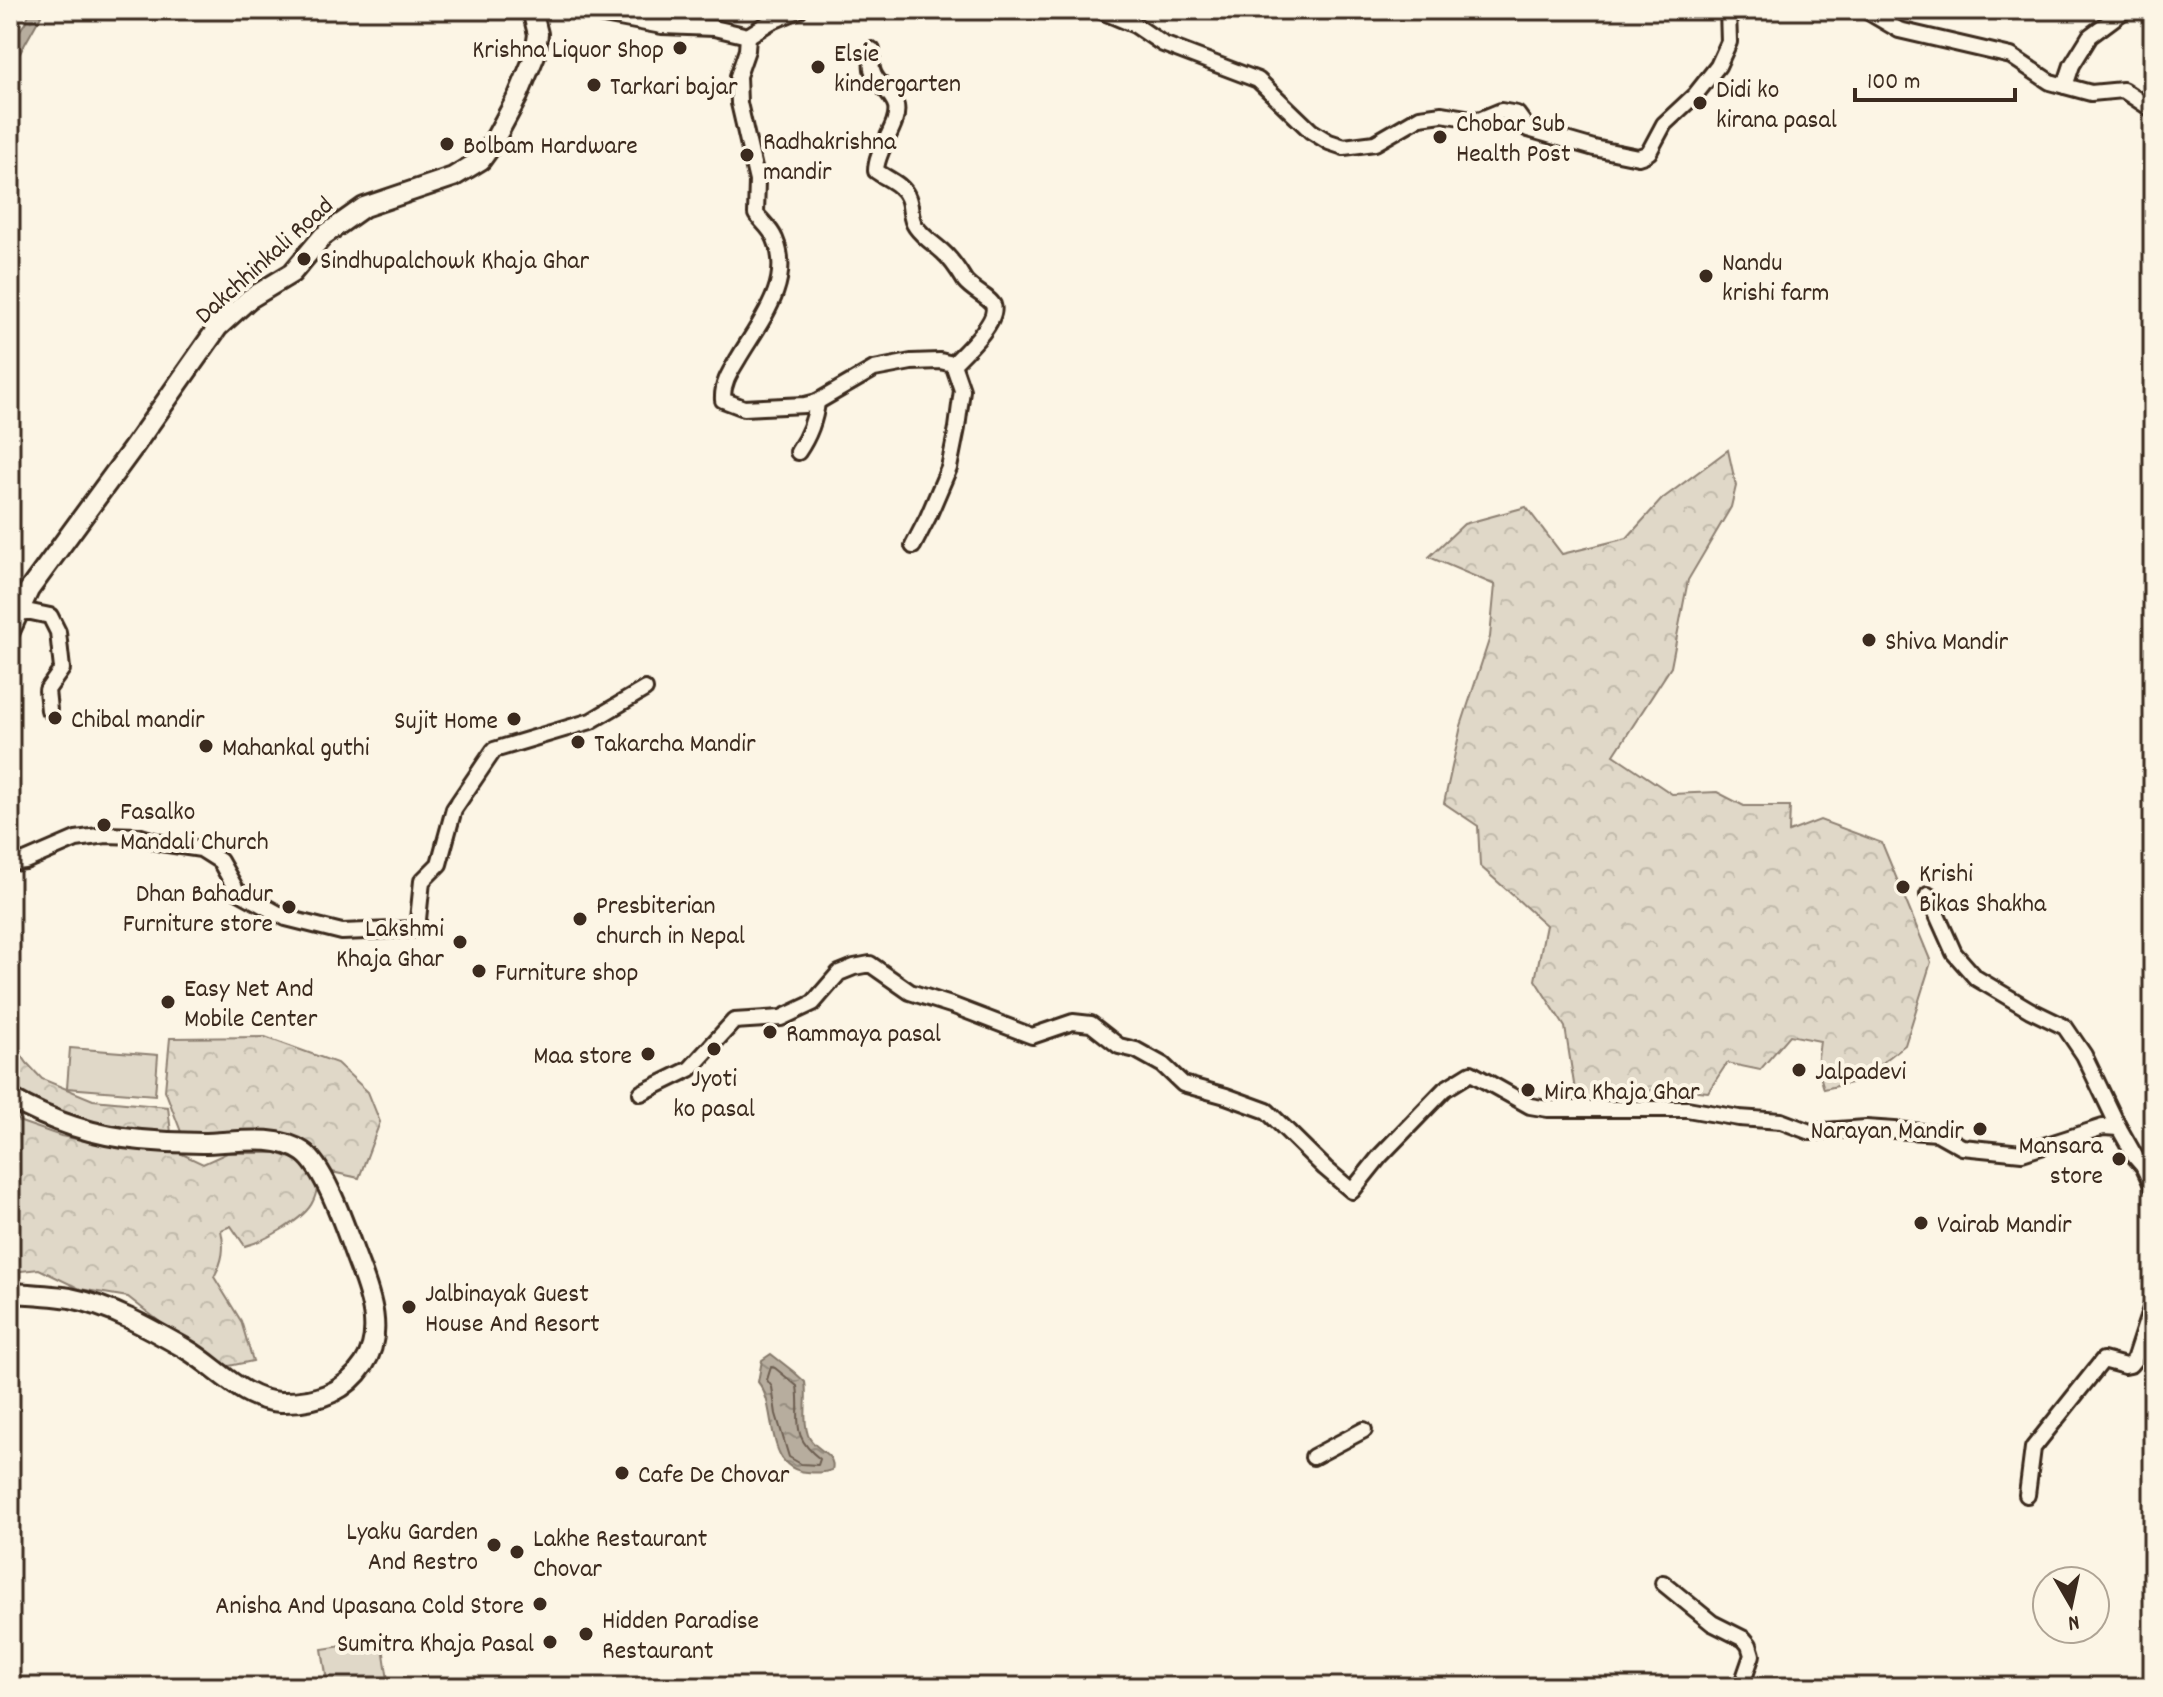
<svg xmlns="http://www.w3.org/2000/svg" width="2163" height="1697" viewBox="0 0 2163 1697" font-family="Dekko,sans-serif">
<defs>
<pattern id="forest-crowns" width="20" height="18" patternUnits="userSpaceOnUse" patternTransform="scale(2)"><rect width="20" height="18" fill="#e0d8c8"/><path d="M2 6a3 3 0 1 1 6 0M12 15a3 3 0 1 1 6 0" fill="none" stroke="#c1baab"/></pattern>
<pattern id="water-ripples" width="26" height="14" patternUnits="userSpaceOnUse" patternTransform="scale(2)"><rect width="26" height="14" fill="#b7ad9e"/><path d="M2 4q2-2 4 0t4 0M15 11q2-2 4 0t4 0" fill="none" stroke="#968d80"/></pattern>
</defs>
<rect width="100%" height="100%" fill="#fcf5e5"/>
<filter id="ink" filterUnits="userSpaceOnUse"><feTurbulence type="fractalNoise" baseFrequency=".0125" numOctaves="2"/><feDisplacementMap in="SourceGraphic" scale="16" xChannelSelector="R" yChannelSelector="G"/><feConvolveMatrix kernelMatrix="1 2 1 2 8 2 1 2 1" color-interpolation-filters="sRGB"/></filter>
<g filter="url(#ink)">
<g fill="url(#forest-crowns)" stroke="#8e8173" stroke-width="2">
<polygon points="1728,450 1736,486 1731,507 1688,580 1671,667 1614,755 1672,794 1717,792 1744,806 1790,806 1789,832 1820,820 1882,843 1931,962 1905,1045 1859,1081 1824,1089 1817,1065 1820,1041 1790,1035 1760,1070 1727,1063 1708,1092 1658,1087 1636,1097 1580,1100 1574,1084 1565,1027 1535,980 1546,925 1480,866 1478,826 1444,803 1461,726 1490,637 1495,585 1429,557 1464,524 1526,507 1562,554 1627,538 1662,499"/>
<polygon points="265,1037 337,1063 368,1092 380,1122 359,1178 332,1172 312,1145 261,1133 183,1137 165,1090 170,1038"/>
<polygon points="10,1038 27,1063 42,1079 93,1100 168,1107 171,1133 131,1132 91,1127 10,1101"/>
<path d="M 10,1116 L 21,1122 L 61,1136 L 127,1149 L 180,1153 L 203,1164 L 227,1153 L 276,1153 L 304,1162 L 318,1183 C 317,1189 316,1196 313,1201 C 305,1220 264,1241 245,1246 L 231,1226 L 221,1230 C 225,1248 223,1261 214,1277 L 241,1321 L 253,1361 L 229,1366 L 174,1333 L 128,1297 L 80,1289 L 39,1269 L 12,1272 L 10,1271 Z"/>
</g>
<g fill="#e0d8c8" stroke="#8e8173" stroke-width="2">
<polygon points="70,1048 158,1055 155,1095 67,1088"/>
<polygon points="382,1640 389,1687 328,1687 322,1649"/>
</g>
<g fill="url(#water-ripples)" stroke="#85796b" stroke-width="2">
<polygon points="31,10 44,10 20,53 10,64 10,45 25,23"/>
<path d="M 771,1354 L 794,1372 L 805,1382 C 808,1399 802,1419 808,1435 C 813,1450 837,1453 832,1470 C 822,1473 817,1473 807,1472 C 762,1468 779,1407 758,1382 L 762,1360 Z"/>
</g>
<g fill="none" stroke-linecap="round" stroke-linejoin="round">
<path stroke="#6d5e51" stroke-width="2" d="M 771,1367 L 775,1368 L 797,1386 C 802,1420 788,1434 820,1459 L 818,1465 L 801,1464 L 789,1457 L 776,1414 L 772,1387 L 767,1380 Z"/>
<defs>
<g id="minor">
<polyline points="587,10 593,13 662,26 714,28 748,36 770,22 799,10"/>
<polyline points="1099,10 1135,25 1163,44 1258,80 1311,131 1329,142 1344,147 1375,143 1420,117 1442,114 1479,120 1501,111 1517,114 1528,129 1594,148 1638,157 1644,155 1649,152 1664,124 1695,95 1718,66 1729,42 1728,10"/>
<polyline points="1865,10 1899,30 2011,56 2050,82 2091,93 2123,90 2153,110"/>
<path d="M 748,36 L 747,50 L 738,76 L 739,103 L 757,181 L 756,214 C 762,222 771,229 775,239 C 794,283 759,323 738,359 C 730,372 722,384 723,400 L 744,408 L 805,405 L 817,402 L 874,369 L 911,362 L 940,361 L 953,364 L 962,390 L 957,428 L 949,468 L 928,517 L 913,546"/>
<path d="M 872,50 C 872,56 871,63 872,69 C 875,84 892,91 896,106 C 900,125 876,149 876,171 C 887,179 903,184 908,198 C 912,208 909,218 916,227 C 923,237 934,244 943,252 C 952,260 959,271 965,281 C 972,290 990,298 993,305 C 999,321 964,353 953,364"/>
<polyline points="2065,86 2072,65 2090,36 2125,10"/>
<path d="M 798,452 C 809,436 815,421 817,402"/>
<polyline points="19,612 31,612 50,616 58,632 62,669 47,690 49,710"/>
<polyline points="10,863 25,861 76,839 106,835 138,836 161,843 201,849 220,861 237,891 286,918 342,932 417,929 422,881 439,864 454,809 494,750 591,721 645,689"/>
<polyline points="1928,895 1954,953 1976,978 2030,1010 2065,1027 2084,1055 2119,1128 2136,1158 2143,1166 2153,1187"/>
<polyline points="641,1093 690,1069 734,1021 781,1018 813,1003 839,973 854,967 870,964 910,992 954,1006 1032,1036 1073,1022 1091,1024 1119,1046 1136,1050 1163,1065 1183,1084 1226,1096 1267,1111 1325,1168 1352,1191 1380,1156 1445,1089 1471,1073 1530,1106 1548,1109 1687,1109 1739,1118 1781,1121 1810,1132 1866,1128 1937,1133 1962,1147 2022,1153 2103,1127 2119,1128"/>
<polyline points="1313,1457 1364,1430"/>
<polyline points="2027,1495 2033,1448 2103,1360 2125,1366 2130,1365 2134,1360 2153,1302"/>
<polyline points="1663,1583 1712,1623 1744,1639 1749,1645 1752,1655 1741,1687"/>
</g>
<g id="major">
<polyline points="10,631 29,590 133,448 218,327 249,299 292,273 323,236 364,207 453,177 481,160 491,146 518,96 535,55 538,34 532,10"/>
<path d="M 10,1098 C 52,1122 93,1136 141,1140 C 161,1142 182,1143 202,1143 C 233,1143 275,1133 303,1152 C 327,1169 348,1237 359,1265 C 371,1296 384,1334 364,1364 C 344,1394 314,1403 280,1402 C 242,1400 217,1367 186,1349 C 151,1329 111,1306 70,1298 C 50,1295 30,1294 10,1293"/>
</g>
</defs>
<use href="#minor" stroke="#3b2a1e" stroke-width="20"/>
<use href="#major" stroke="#3b2a1e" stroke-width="24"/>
<use href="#minor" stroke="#fcf5e5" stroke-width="14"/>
<use href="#major" stroke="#fcf5e5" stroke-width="18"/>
</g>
</g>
<g fill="#3b2a1e" stroke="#fcf5e5" stroke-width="3">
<circle cx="680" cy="48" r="8"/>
<circle cx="818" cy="67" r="8"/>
<circle cx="594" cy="85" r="8"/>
<circle cx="1700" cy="103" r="8"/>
<circle cx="1440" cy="137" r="8"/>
<circle cx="447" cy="144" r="8"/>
<circle cx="747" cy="155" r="8"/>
<circle cx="304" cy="259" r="8"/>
<circle cx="1706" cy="276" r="8"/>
<circle cx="1869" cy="640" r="8"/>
<circle cx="55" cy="718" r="8"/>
<circle cx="514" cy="719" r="8"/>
<circle cx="578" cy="742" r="8"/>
<circle cx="206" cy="746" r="8"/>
<circle cx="104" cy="825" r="8"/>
<circle cx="1903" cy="887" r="8"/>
<circle cx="289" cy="907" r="8"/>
<circle cx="580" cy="919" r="8"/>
<circle cx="460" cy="942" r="8"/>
<circle cx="479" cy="971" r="8"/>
<circle cx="168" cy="1002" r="8"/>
<circle cx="770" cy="1032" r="8"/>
<circle cx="714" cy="1049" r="8"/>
<circle cx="648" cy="1054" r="8"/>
<circle cx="1799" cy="1070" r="8"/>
<circle cx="1528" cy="1090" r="8"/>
<circle cx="1980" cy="1129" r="8"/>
<circle cx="2119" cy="1159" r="8"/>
<circle cx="1921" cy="1223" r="8"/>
<circle cx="409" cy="1307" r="8"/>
<circle cx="622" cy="1473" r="8"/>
<circle cx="494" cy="1545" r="8"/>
<circle cx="517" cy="1552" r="8"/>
<circle cx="540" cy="1604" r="8"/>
<circle cx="586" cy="1634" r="8"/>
<circle cx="550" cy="1642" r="8"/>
</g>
<g text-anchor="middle" stroke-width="8" stroke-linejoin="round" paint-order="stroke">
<g font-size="26" fill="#3b2a1e" stroke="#fcf5e5" text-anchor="start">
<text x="664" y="57" text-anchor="end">Krishna Liquor Shop</text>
<text x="834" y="61">Elsie<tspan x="834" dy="30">kindergarten</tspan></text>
<text x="610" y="94">Tarkari bajar</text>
<text x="1716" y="97">Didi ko<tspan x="1716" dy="30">kirana pasal</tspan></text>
<text x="1456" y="131">Chobar Sub<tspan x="1456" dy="30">Health Post</tspan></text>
<text x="763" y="149">Radhakrishna<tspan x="763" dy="30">mandir</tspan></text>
<text x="463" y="153">Bolbam Hardware</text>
<text x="320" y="268">Sindhupalchowk Khaja Ghar</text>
<text x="1722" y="270">Nandu<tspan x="1722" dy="30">krishi farm</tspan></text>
<text x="1885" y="649">Shiva Mandir</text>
<text x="71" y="727">Chibal mandir</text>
<text x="498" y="728" text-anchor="end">Sujit Home</text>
<text x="594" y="751">Takarcha Mandir</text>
<text x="222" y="755">Mahankal guthi</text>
<text x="120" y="819">Fasalko<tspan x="120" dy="30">Mandali Church</tspan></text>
<text x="1919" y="881">Krishi<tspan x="1919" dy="30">Bikas Shakha</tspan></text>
<text x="273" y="901" text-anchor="end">Dhan Bahadur<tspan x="273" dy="30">Furniture store</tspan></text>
<text x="596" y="913">Presbiterian<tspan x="596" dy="30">church in Nepal</tspan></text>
<text x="444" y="936" text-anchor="end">Lakshmi<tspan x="444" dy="30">Khaja Ghar</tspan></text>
<text x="495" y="980">Furniture shop</text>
<text x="184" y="996">Easy Net And<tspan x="184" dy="30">Mobile Center</tspan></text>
<text x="786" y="1041">Rammaya pasal</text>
<text x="632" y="1063" text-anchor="end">Maa store</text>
<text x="1815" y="1079">Jalpadevi</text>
<text x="714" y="1086" text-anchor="middle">Jyoti<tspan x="714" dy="30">ko pasal</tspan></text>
<text x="1544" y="1099">Mira Khaja Ghar</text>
<text x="1964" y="1138" text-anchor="end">Narayan Mandir</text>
<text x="2103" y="1153" text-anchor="end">Mansara<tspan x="2103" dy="30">store</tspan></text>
<text x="1937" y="1232">Vairab Mandir</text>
<text x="425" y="1301">Jalbinayak Guest<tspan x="425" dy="30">House And Resort</tspan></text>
<text x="638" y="1482">Cafe De Chovar</text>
<text x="478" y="1539" text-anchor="end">Lyaku Garden<tspan x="478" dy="30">And Restro</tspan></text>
<text x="533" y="1546">Lakhe Restaurant<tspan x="533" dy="30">Chovar</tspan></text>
<text x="524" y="1613" text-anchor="end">Anisha And Upasana Cold Store</text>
<text x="602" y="1628">Hidden Paradise<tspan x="602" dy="30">Restaurant</tspan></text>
<text x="534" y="1651" text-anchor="end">Sumitra Khaja Pasal</text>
</g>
<g font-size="26" fill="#3b2a1e" stroke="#fcf5e5">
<text transform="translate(263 259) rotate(-42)" y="9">Dakchhinkali Road</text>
</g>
</g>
<rect width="2163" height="1697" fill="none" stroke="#fcf5e5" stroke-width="40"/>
<rect x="20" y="20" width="2123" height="1657" fill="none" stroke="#3b2a1e" stroke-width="3" filter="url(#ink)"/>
<g transform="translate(2071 1605) rotate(171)"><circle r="38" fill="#fcf5e5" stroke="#afa495" stroke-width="2"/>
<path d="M0-6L14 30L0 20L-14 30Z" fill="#3b2a1e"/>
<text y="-12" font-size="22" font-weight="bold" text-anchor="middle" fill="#3b2a1e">N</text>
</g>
<path d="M1855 88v12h160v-12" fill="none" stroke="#3b2a1e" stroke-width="4"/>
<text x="1867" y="88" font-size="24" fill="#3b2a1e" stroke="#fcf5e5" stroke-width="6" paint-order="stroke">100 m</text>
</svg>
